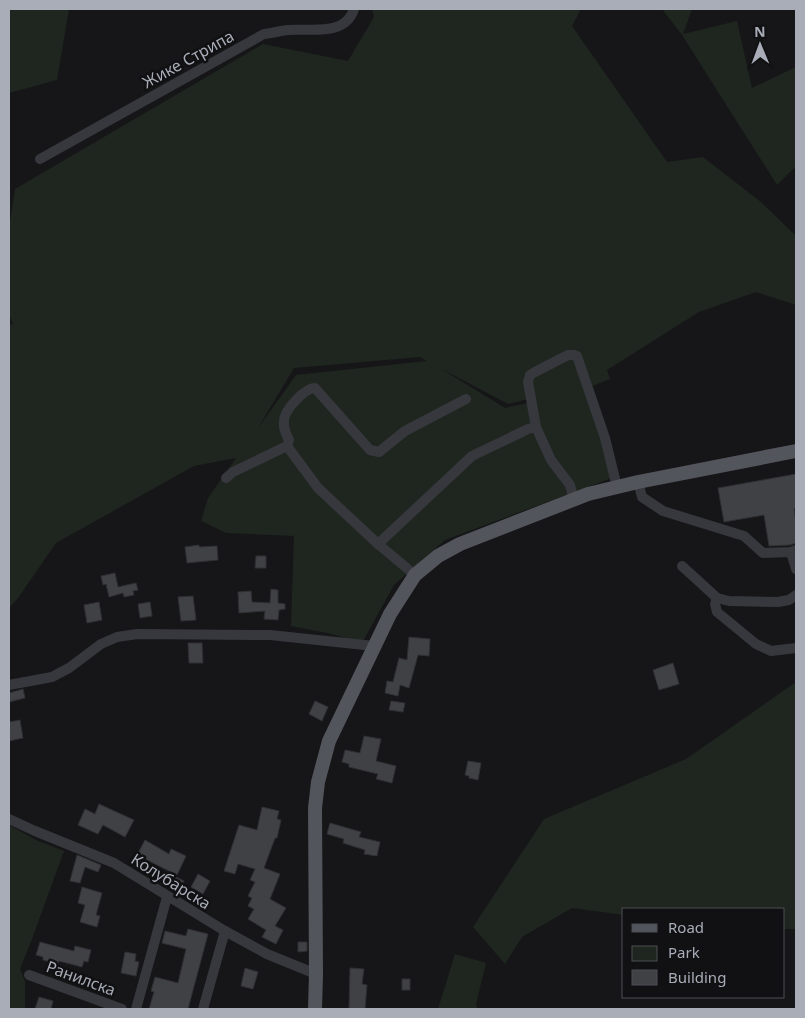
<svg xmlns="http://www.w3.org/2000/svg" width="805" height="1018" viewBox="0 0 805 1018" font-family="'Noto Sans',sans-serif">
<rect width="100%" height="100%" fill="#161618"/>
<g fill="#1e261f" fill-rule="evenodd">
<polygon points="9,9 69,9 57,80 9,93"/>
<path d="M 372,9 L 581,9 L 572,26 L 667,162 L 703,157 L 761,202 L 796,236 L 796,305 L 756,292 L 699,312 L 607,370 L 610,379 L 590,387 L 617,476 L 445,540 L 394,585 L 362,643 L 332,634 L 291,626 L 294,536 L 226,533 L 201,521 L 208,498 L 236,458 L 194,466 L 56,543 L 18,598 L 9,608 L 9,325 L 13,324 L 9,314 L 9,228 L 15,189 L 263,44 L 348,61 L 374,17 ZM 420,357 L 427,361 L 296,375 L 258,428 L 294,368 ZM 440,368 L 508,404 L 533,398 L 533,402 L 505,408 Z"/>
<polygon points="662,9 692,9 683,34 737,21 752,88 796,67 796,166 777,185 682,35"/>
<polygon points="796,682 796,929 784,929 784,909 624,909 624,915 572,908 522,937 505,964 473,927 544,819 686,759"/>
<polygon points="9,825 36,840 64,851 32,939 20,969 25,981 25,1009 9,1009"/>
<polygon points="455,954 486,963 476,1004 478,1009 438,1009"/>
</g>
<g fill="#404145" stroke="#303034">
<polygon points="796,474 796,508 794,509 796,523 796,543 790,545 769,546 764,515 724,522 718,488"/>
<polygon points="199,545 199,547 217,546 218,560 187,563 185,547"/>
<polygon points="256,556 266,556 266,568 255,568"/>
<polygon points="115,573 118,587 136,583 138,590 133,591 134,595 124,597 123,593 109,597 106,584 103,585 101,576"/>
<polygon points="271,589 278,590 278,603 285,604 285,609 279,610 278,620 264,619 265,611 239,613 238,592 251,591 252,602 270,603"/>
<polygon points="193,596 196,620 181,621 178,597"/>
<polygon points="99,602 102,620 87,623 84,605"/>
<polygon points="150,602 152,616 140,618 138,604"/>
<polygon points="409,637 430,639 429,656 418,655 409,688 400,685 398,696 385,693 387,681 393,682 399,658 407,660"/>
<polygon points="188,643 202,643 203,663 189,663"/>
<polygon points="673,663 679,684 659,690 653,670"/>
<polygon points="23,689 25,698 9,702 9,693"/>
<polygon points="315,701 328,707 322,721 309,714"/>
<polygon points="391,701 405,703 403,712 389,710"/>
<polygon points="20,720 23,738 9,741 9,722"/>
<polygon points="364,736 381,739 376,761 396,766 392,783 376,779 378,774 349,767 349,764 342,762 345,750 360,753"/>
<polygon points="468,761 481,763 478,780 469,778 469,776 465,775"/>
<polygon points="99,804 134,820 125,837 103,825 98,834 78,825 85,809 95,814"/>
<polygon points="262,807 279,811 277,819 281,820 277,838 275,838 264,868 280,874 270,899 286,908 275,926 283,930 276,944 262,937 266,930 248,919 254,909 248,906 252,898 248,896 255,882 250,880 255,869 238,864 235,874 224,871 239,825 257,830"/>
<polygon points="330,823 361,832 359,837 380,842 377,856 364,854 365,850 343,843 344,839 327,834"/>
<polygon points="145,840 169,854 171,849 186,856 177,875 137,855"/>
<polygon points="77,855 101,865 98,872 85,867 80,883 70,881"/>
<polygon points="198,874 210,881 203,894 191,887"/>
<polygon points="174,876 184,881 180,890 170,886"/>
<polygon points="82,887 102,893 96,915 100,916 97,927 80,922 85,905 78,903"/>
<polygon points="188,929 208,934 188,1009 149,1009 154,992 151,991 155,977 178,983 186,949 162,943 165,931 186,936"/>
<polygon points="40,942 74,951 75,946 91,950 88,962 84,961 82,967 59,961 58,964 43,960 43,957 36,955"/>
<polygon points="298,942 307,942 307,951 298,952"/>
<polygon points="125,952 136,954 135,961 139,962 136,976 121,973"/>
<polygon points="245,968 258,972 253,989 241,986"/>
<polygon points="350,968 364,969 362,984 367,985 365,1009 349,1009"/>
<rect x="402" y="979" width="8" height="11"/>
<polygon points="39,997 53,1001 51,1009 35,1009"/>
</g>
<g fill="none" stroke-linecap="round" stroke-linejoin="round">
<g stroke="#37383d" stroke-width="10">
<path d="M 40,159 L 264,34 C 272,33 280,31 288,30 C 311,28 345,37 354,9"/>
<polyline points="226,478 233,472 287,446"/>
<polyline points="638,482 642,497 663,511 744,536 763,553 791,552 796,550"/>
<polyline points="574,500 570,485 551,460 536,427 528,382 530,375 535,372 568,355 574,355 577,356 605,438 617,487"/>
<polyline points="378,544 472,456 528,429 536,427"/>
<polyline points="791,552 796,569"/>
<polyline points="682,566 717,598 729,601 778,602 789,600 796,595"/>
<path d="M 415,575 L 378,544 L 318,488 L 287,446 L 289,440 C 286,434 283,428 284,421 C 284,410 305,388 315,388 L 370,450 L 379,452 L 405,431 L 466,399"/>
<polyline points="717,598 715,604 717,612 756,644 771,651 796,648"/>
<polyline points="9,685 52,677 69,668 101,644 117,637 137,634 270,635 374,646"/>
<polyline points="9,819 35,831 114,863 225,931 267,954 316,974"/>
<polyline points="29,975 122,1009"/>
<polyline points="136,1009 167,897"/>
<polyline points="203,1009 225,931"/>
</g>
<polyline stroke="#53555c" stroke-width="14" points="315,1009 316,974 315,808 318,782 329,741 390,614 415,575 438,556 460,544 588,494 638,482 796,451"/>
</g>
<g text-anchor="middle" stroke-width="5" stroke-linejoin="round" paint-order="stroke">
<g font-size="16" fill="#a8adb8" stroke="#111113">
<text transform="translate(188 59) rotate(-29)" y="6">Жике Стрипа</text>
<text transform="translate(171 881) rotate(32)" y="6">Колубарска</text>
<text transform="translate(81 978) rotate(20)" y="6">Ранилска</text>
</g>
</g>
<rect width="805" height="1018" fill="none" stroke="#a8adb8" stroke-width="20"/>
<rect x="622" y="908" width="162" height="90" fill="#111113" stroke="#4d4f55"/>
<rect x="632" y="924" width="25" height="8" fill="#53555c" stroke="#4d4f55"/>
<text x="668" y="933" font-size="15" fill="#a8adb8">Road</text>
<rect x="632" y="946" width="25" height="15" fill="#1e261f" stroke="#4d4f55"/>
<text x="668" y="958" font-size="15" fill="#a8adb8">Park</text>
<rect x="632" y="970" width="25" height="15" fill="#404145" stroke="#4d4f55"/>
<text x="668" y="983" font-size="15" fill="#a8adb8">Building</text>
<g transform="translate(760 45) rotate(359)" stroke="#111113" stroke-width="4" paint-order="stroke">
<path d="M0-4L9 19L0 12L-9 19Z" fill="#a8adb8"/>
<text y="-8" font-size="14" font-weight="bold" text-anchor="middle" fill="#a8adb8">N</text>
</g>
</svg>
